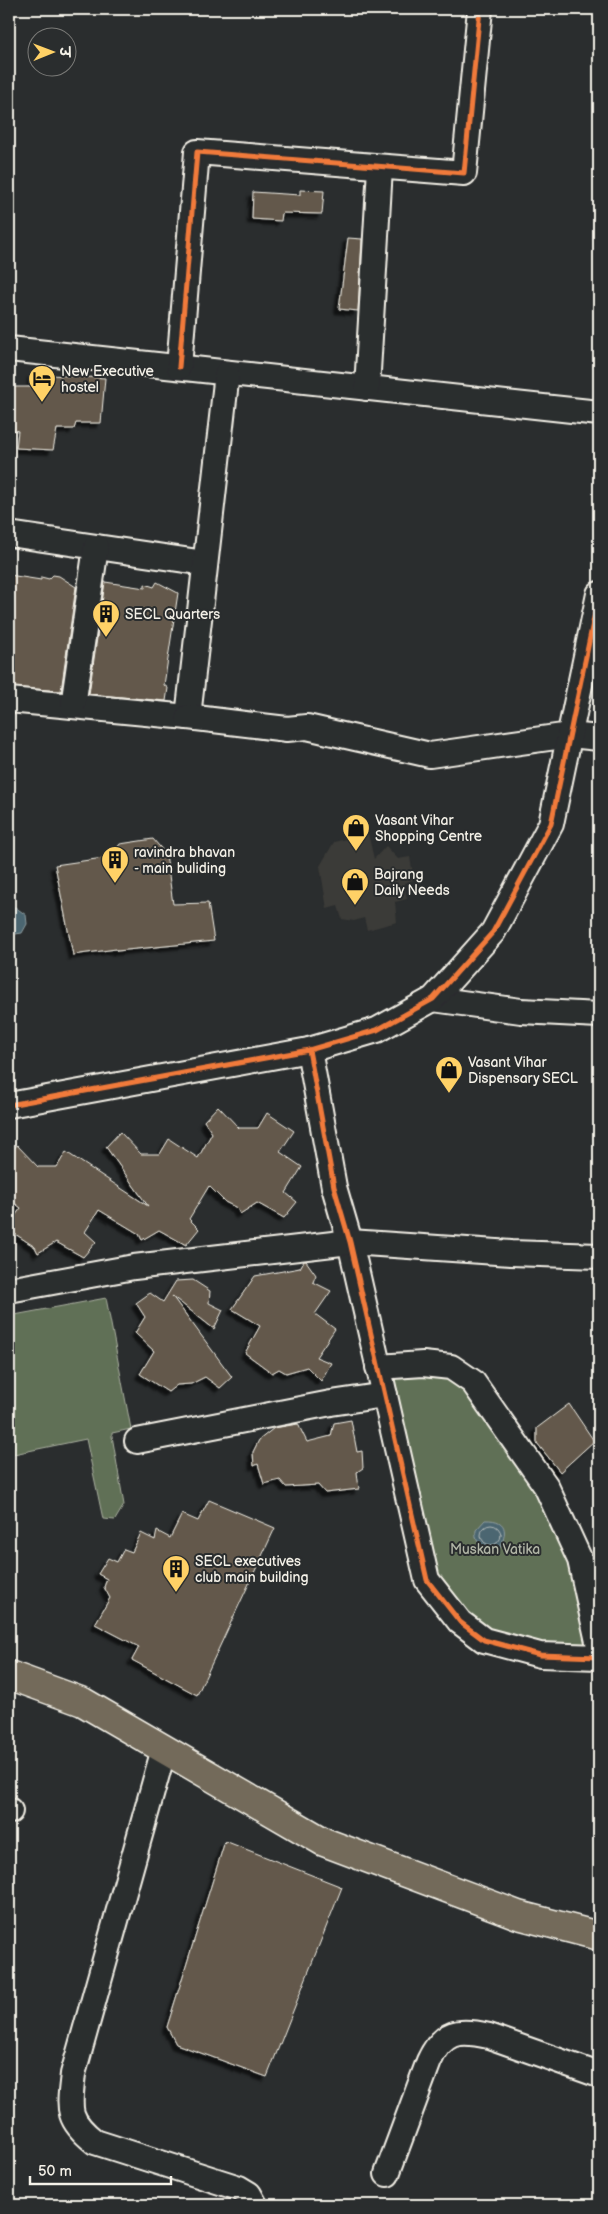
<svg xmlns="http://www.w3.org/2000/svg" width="608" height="2214" viewBox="0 0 608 2214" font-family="'Balsamiq Sans','Playpen Sans Deva',sans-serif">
<defs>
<filter id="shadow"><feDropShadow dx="-4.5" dy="4.5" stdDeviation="1" flood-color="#0009"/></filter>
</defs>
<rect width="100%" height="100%" fill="#2a2d2e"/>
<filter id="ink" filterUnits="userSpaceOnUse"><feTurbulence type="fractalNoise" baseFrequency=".02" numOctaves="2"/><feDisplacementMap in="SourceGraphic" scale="10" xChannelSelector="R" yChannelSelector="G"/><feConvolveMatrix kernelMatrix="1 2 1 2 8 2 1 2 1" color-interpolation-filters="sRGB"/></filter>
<g filter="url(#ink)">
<polygon fill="#3b3a37" points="368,833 374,859 386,846 398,859 410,857 414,880 404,883 407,899 395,902 397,922 367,930 364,918 354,921 342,919 338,906 327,909 320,866 334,842 346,839 348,841"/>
<g fill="#616f57" stroke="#aab0a0">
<polygon points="106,1298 131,1429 112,1433 112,1436 124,1505 115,1520 103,1519 86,1439 9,1455 9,1316"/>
<polygon points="378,1367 451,1367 546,1486 599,1654 484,1640 441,1599"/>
</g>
<g fill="#4c6671" stroke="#8f9ea1">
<polygon points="15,907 26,915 27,924 22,933 9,935 9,908"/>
<path d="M 485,1520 C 511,1519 506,1536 498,1552 C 486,1547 474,1547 476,1530 Z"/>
</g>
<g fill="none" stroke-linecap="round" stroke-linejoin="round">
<circle stroke="#b1b9b8" stroke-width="1" cx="491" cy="1535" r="10"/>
</g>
<g fill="#63594b" stroke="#f4f1e8" filter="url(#shadow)">
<polygon points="300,190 324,191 322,214 282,213 281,221 252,219 253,192 300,195"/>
<polygon points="348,238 362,239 358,311 339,309"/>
<polygon points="32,374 105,378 101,423 76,423 74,429 57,429 53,450 16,448 18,431 9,429 9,387 32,387"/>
<polygon points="9,575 41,580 41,577 49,579 53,575 59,576 76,587 61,691 9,687"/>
<polygon points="105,582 145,588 145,584 154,587 157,582 178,593 164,685 168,688 166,701 89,694"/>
<polygon points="153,839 166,854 173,904 208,903 214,941 117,951 116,949 73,955 55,865 110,857 120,844"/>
<polygon points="218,1106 239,1128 258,1128 267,1113 294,1131 280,1152 302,1167 286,1193 297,1202 284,1218 257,1203 240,1214 237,1208 225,1202 209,1186 189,1219 199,1229 186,1245 159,1230 142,1240 139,1234 99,1210 85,1232 96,1242 83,1257 56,1242 38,1253 35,1247 9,1230 9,1224 21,1208 9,1199 9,1154 17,1145 38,1167 57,1167 66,1152 148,1206 106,1147 120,1132 141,1154 160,1154 169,1139 198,1158 212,1133 204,1121"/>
<polygon points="304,1261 306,1261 316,1275 313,1282 331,1291 315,1314 335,1329 316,1357 331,1363 321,1381 307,1367 286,1373 279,1369 272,1373 245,1353 260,1326 232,1309 255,1276 300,1268"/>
<polygon points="193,1280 210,1291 209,1303 223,1310 214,1329 172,1296 232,1377 220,1388 205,1377 191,1384 177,1385 168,1392 140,1374 154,1351 135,1333 145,1317 136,1303 150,1293 163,1302 176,1281"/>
<polygon points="569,1404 594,1441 560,1472 537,1443 537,1428"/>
<polygon points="351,1420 357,1452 362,1451 363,1468 357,1472 359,1489 325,1493 318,1485 286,1487 280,1480 264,1484 258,1464 254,1466 253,1452 259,1440 274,1428 298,1424 307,1442 331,1436 334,1423"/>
<polygon points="209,1500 275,1528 197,1695 132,1660 139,1647 95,1624 110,1598 104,1587 107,1579 98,1574 108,1558 117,1562 124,1549 132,1552 141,1533 155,1540 157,1531 170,1538 182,1514 198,1521"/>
<polygon points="225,1841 342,1887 267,2077 176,2044 167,2027"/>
</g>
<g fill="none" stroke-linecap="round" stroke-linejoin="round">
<defs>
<g id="minor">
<polyline points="9,349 599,413"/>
<polyline points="179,367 197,152 464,173 480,9"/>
<polyline points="367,388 380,168"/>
<polyline points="9,534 205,563"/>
<polyline points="9,700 188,717 227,373"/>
<polyline points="73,706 96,547"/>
<polyline points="188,717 287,729 307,727 430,755 570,735 599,738"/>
<polyline points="433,999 521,1011 599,1015"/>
<polyline points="309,1050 334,1187 350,1242 427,1580 460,1622 484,1640 540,1655 599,1657"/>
<polyline points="9,1105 309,1050 377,1030 433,999 493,932 551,824 599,594"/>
<polyline points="9,1290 134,1267 350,1242 511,1253 599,1256"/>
<polyline points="378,1367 423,1364 451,1367 473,1382 546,1486 580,1560 599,1646"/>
<polyline points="137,1441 331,1403 385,1395"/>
<path d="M 164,1749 L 73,2074 C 69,2109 66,2119 95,2142 L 239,2188 L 249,2194 L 255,2205"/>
<polyline points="9,1810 10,1811"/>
<path d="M 387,2174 L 429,2061 C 443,2031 458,2029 489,2036 L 599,2075"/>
</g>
<polyline id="major" points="9,1675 83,1702 324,1842 518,1915 599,1936"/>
</defs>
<use href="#minor" stroke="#f4f1e8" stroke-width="28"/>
<use href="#major" stroke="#f4f1e8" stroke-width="31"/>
<use href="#minor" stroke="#2a2d2e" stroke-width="24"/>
<use href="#major" stroke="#736b5a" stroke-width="28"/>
<defs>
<g id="cycleway">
<polyline points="179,367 197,152 464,173 480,9"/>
<polyline points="309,1050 334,1187 350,1242 427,1580 460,1622 484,1640 540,1655 599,1657"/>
<polyline points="9,1105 309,1050 377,1030 433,999 493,932 551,824 599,594"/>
</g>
</defs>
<use href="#cycleway" stroke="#2a2d2e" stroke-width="8"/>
<use href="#cycleway" stroke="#f17a3a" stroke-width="5"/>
</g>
</g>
<defs>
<symbol id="hotel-pin" viewBox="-11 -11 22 30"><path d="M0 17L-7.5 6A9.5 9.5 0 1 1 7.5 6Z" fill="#ffd166" stroke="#2a2d2e"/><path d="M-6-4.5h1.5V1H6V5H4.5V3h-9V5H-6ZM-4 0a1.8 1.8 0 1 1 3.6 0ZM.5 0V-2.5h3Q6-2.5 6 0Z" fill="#111"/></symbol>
<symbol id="building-pin" viewBox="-11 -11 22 30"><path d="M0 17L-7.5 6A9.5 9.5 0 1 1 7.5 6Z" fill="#ffd166" stroke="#2a2d2e"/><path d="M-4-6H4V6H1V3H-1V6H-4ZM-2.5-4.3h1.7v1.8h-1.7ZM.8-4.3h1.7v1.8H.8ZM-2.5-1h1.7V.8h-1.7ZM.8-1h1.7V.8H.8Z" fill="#111"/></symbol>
<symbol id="shop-pin" viewBox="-11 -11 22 30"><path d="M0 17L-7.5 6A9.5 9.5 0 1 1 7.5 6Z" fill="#ffd166" stroke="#2a2d2e"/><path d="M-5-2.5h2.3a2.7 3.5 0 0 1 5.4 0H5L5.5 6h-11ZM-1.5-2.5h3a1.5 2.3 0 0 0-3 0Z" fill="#111"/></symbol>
</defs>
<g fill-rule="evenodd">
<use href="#hotel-pin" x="26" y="363" width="32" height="43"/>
<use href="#building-pin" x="90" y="598" width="32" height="43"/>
<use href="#shop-pin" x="340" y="812" width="32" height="43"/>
<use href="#building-pin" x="99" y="844" width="32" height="43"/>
<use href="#shop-pin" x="339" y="866" width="32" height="43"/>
<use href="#shop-pin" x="433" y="1054" width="32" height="43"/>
<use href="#building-pin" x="160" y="1553" width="32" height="43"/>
</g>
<g text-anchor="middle" stroke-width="4" stroke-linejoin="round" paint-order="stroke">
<g font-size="14" fill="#f4f1e8" stroke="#2a2d2e" text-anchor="start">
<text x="61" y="376">New Executive<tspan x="61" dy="16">hostel</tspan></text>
<text x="125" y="619">SECL Quarters</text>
<text x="375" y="825">Vasant Vihar<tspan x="375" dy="16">Shopping Centre</tspan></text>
<text x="134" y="857">ravindra bhavan<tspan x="134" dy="16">- main buliding</tspan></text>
<text x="374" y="879">Bajrang<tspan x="374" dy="16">Daily Needs</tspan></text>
<text x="468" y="1067">Vasant Vihar<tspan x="468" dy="16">Dispensary SECL</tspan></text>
<text x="195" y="1566">SECL executives<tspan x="195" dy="16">club main building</tspan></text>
</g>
<g font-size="14" fill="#b2b6a7" stroke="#2a2d2e">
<text x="495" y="1554">Muskan Vatika</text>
</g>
</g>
<rect width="608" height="2214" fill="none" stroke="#2a2d2e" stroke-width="30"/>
<rect x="15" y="15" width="578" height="2184" fill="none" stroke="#f4f1e8" stroke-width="2" filter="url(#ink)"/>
<g transform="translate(52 52) rotate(89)"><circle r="24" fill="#2a2d2e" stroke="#7b7b78"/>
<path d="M0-4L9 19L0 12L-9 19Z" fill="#ffd166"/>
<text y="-8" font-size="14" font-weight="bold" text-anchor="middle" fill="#f4f1e8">उ</text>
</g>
<path d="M30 2176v8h141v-8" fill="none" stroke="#f4f1e8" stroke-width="2.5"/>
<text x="38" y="2176" font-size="15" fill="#f4f1e8" stroke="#2a2d2e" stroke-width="4" paint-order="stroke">50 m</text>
</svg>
